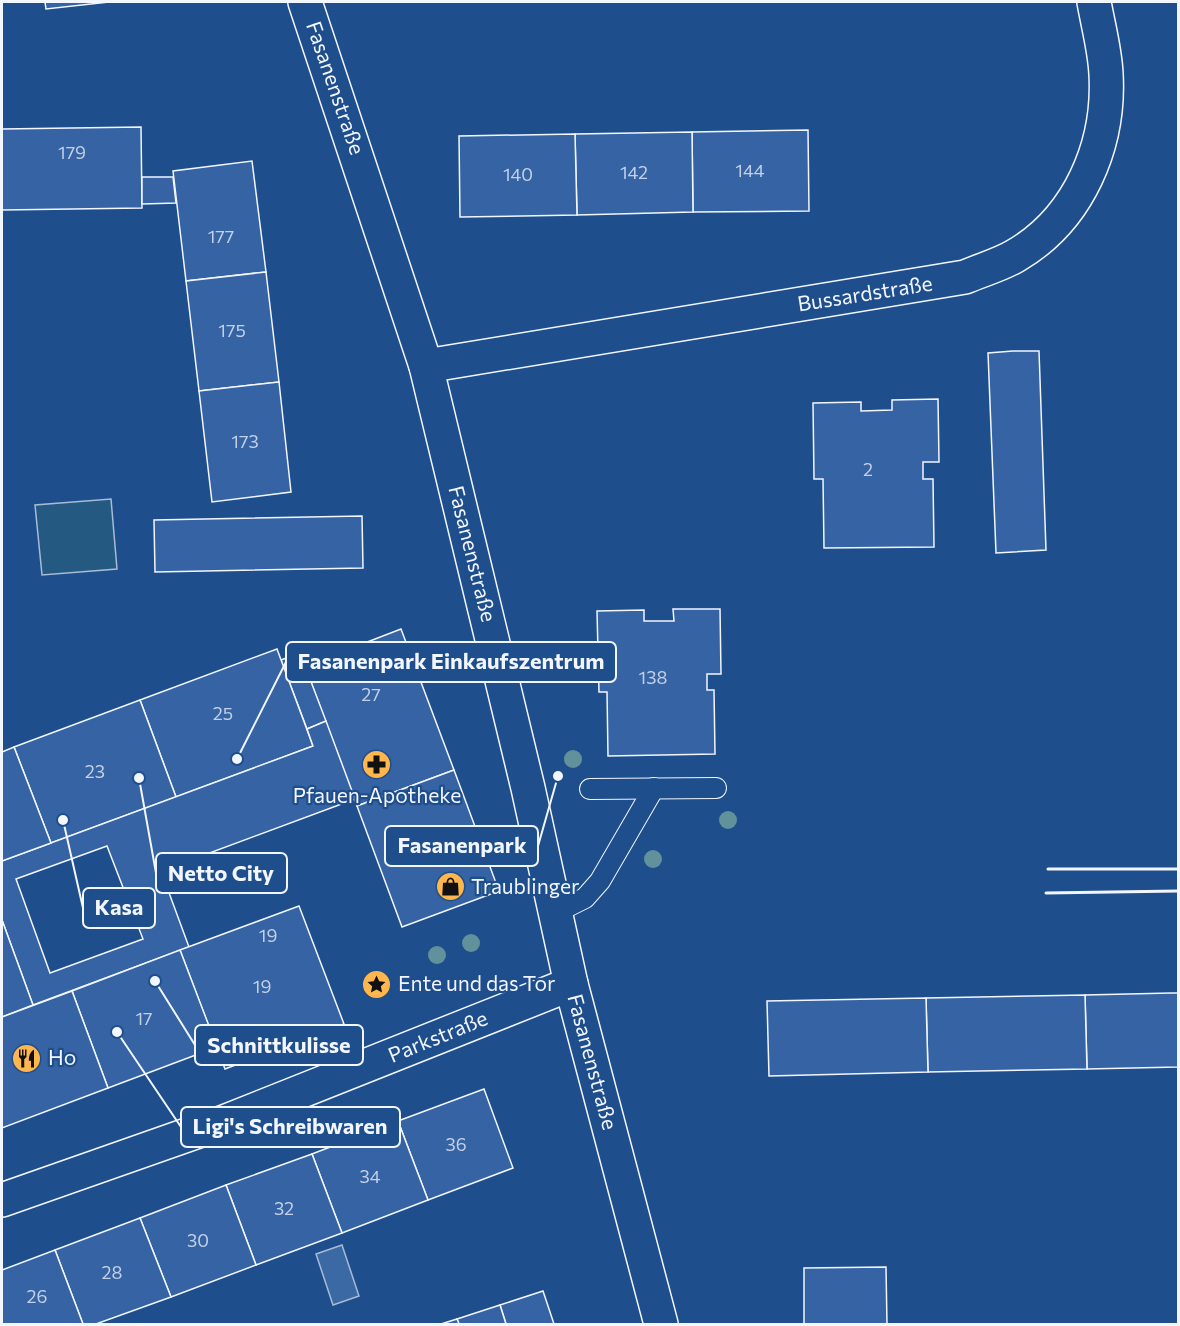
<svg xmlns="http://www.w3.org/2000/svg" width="1180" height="1326" viewBox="0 0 1180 1326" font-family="Commissioner,sans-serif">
<rect width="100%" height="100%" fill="#1f4e8c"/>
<polygon fill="#245a82" stroke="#a8bbd7" stroke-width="1.5" points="111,499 117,569 42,575 35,505"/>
<polygon fill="#3b69a3" stroke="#a8bbd7" stroke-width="1.5" points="342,1245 359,1296 333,1305 316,1254"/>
<g fill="#3563a3" stroke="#f2f6ff" stroke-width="1.5" fill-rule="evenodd">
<polygon points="45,2 109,2 46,9"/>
<polygon points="141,127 142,208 2,210 2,129"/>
<polygon points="808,130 809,211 693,212 692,132"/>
<polygon points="692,132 693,212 577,215 575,134"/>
<polygon points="575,134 577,215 460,217 459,136"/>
<polygon points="252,161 266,272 186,281 173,171"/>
<polygon points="142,177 173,177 176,203 142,204"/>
<polygon points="266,272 279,382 199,391 186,281"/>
<polygon points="1013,351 1039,351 1046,550 996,553 988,353"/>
<polygon points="279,382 291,492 212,502 199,391"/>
<polygon points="938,399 939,462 923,462 923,479 933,479 934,547 824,548 823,479 814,479 813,403 861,402 861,411 892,410 892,400"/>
<polygon points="362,516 363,568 155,572 154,520"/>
<polygon points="673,609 720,609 721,674 707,674 707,690 714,690 715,754 608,756 607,692 599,692 597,611 644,610 644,621 674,621"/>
<polygon points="401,629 454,770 357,806 305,666"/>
<polygon points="315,647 320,660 305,666 326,721 307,729 281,660"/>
<polygon points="277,649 313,746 176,797 140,700"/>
<polygon points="140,700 176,797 51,843 14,747"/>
<path d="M 326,721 L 355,799 L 161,871 L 189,947 L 33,1005 L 2,920 L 2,861 L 313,746 L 307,729 ZM 107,846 L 143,939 L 50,973 L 16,879 Z"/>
<polygon points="14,747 51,843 2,861 2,752"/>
<polygon points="454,770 499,891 402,927 357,806"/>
<polygon points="299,906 344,1024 225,1069 180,950"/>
<polygon points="2,920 33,1005 2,1017"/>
<polygon points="180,950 217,1047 108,1088 72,991"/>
<polygon points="72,991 108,1088 2,1128 2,1017"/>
<polygon points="1171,993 1178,993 1178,1067 1087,1069 1085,995"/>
<polygon points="1085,995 1087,1069 928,1072 926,998"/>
<polygon points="926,998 928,1072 769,1076 767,1001"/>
<polygon points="484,1089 513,1168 428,1200 398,1121"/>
<polygon points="398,1121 428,1200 342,1233 312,1154"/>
<polygon points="312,1154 342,1233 256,1265 226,1185"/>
<polygon points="226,1185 256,1265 171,1297 140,1218"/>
<polygon points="140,1218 171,1297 96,1324 83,1324 55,1250"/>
<polygon points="55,1250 83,1324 2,1324 2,1270"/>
<polygon points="886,1267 887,1324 804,1324 804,1268"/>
<polygon points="543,1291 554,1324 506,1324 500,1305"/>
<polygon points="500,1305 506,1324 459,1324 457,1319"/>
<polygon points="457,1319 459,1324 441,1324"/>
</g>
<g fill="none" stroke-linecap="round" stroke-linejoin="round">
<defs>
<g id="lane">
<polyline points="590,789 716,788"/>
<polyline points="555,913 585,898 600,881 654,788"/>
</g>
<g id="street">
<polyline points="305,2 426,366 528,788 571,984 661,1324"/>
<path d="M 426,366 L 965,277 C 981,270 1000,265 1015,256 C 1079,219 1110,145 1106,74 C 1105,50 1098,25 1094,2"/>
<polyline points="2,1200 224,1122 571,984"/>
</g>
</defs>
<use href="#lane" stroke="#f2f6ff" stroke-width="22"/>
<use href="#street" stroke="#f2f6ff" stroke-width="36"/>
<use href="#lane" stroke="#1f4e8c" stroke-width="20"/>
<use href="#street" stroke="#1f4e8c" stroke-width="33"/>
<g stroke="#f2f6ff" stroke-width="3">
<polyline points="1048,869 1178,869"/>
<polyline points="1046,893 1178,891"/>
</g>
</g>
<g fill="#61919a">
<circle cx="573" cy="759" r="9"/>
<circle cx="728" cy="820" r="9"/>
<circle cx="653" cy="859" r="9"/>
<circle cx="471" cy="943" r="9"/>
<circle cx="437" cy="955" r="9"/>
</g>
<defs>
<symbol id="pharmacy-disc" viewBox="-11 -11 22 22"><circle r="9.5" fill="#ffb74d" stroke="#1f4e8c"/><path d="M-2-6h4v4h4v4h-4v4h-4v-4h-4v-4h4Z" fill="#111"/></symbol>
<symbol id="shop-disc" viewBox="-11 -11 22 22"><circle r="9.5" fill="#ffb74d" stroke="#1f4e8c"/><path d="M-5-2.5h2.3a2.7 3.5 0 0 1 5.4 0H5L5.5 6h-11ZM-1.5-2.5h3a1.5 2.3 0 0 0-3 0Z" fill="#111"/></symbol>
<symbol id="sight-disc" viewBox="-11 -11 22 22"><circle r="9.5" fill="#ffb74d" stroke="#1f4e8c"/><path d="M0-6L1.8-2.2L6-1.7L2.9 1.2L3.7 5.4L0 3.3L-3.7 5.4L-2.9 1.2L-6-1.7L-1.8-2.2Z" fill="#111"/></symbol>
<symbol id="restaurant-disc" viewBox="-11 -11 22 22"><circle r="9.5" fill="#ffb74d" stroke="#1f4e8c"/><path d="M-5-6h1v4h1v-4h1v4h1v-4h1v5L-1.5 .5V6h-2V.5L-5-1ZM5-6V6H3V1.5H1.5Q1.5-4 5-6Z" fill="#111"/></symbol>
</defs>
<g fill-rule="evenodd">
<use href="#pharmacy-disc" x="360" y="748" width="33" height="33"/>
<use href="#shop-disc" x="434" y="870" width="33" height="33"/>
<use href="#sight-disc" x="360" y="968" width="33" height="33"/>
<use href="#restaurant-disc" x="10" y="1042" width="33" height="33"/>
</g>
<g text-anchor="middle" stroke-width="4.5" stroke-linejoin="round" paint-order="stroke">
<g font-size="18" fill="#c3d1e8">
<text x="72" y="159">179</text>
<text x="750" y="177">144</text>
<text x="634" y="179">142</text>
<text x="518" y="181">140</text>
<text x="221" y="243">177</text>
<text x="232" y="337">175</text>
<text x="245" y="448">173</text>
<text x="868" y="476">2</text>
<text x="653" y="684">138</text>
<text x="371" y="701">27</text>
<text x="223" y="720">25</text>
<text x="95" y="778">23</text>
<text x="268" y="942">19</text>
<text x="262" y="993">19</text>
<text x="144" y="1025">17</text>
<text x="456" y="1151">36</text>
<text x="370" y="1183">34</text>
<text x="284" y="1215">32</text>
<text x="198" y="1247">30</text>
<text x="112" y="1279">28</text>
<text x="37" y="1303">26</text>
</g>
<g font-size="21" fill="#f2f6ff" stroke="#1f4e8c">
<text transform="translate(335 88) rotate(71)" y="7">Fasanenstraße</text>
<text transform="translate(865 294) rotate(-9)" y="7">Bussardstraße</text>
<text transform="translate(472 554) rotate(76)" y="7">Fasanenstraße</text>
<text transform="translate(438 1037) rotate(-22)" y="7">Parkstraße</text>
<text transform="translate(592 1062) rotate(75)" y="7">Fasanenstraße</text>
</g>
<g font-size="21" fill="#f2f6ff" stroke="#1f4e8c" text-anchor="start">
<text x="377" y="803" text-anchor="middle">Pfauen-Apotheke</text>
<text x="471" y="894">Traublinger</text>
<text x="398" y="991">Ente und das Tor</text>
<text x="48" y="1065">Ho</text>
</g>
</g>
<path fill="none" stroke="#f2f6ff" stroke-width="2" d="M237 759L286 662M558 776L538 846M139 778L156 873M63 820L83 908M155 981L195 1045M117 1032L181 1127"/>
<g fill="#f2f6ff" stroke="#1f4e8c" stroke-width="2">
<circle cx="237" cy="759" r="6"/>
<circle cx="558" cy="776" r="6"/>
<circle cx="139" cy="778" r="6"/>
<circle cx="63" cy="820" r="6"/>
<circle cx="155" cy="981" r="6"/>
<circle cx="117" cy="1032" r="6"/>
</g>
<g fill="#1f4e8c" stroke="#f2f6ff" stroke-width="2">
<rect x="286" y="642" width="330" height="40" rx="6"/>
<rect x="385" y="826" width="153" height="40" rx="6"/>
<rect x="156" y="853" width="131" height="40" rx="6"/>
<rect x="83" y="888" width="72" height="40" rx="6"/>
<rect x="195" y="1025" width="168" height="40" rx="6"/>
<rect x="181" y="1107" width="219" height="40" rx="6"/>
</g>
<g font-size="22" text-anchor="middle" font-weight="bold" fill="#f2f6ff">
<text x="451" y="669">Fasanenpark Einkaufszentrum</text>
<text x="462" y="853">Fasanenpark</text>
<text x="221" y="881">Netto City</text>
<text x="119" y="915">Kasa</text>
<text x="279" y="1053">Schnittkulisse</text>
<text x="290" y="1134">Ligi's Schreibwaren</text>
</g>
<rect width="1180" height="1326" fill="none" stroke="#f2f6ff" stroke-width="6"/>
</svg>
